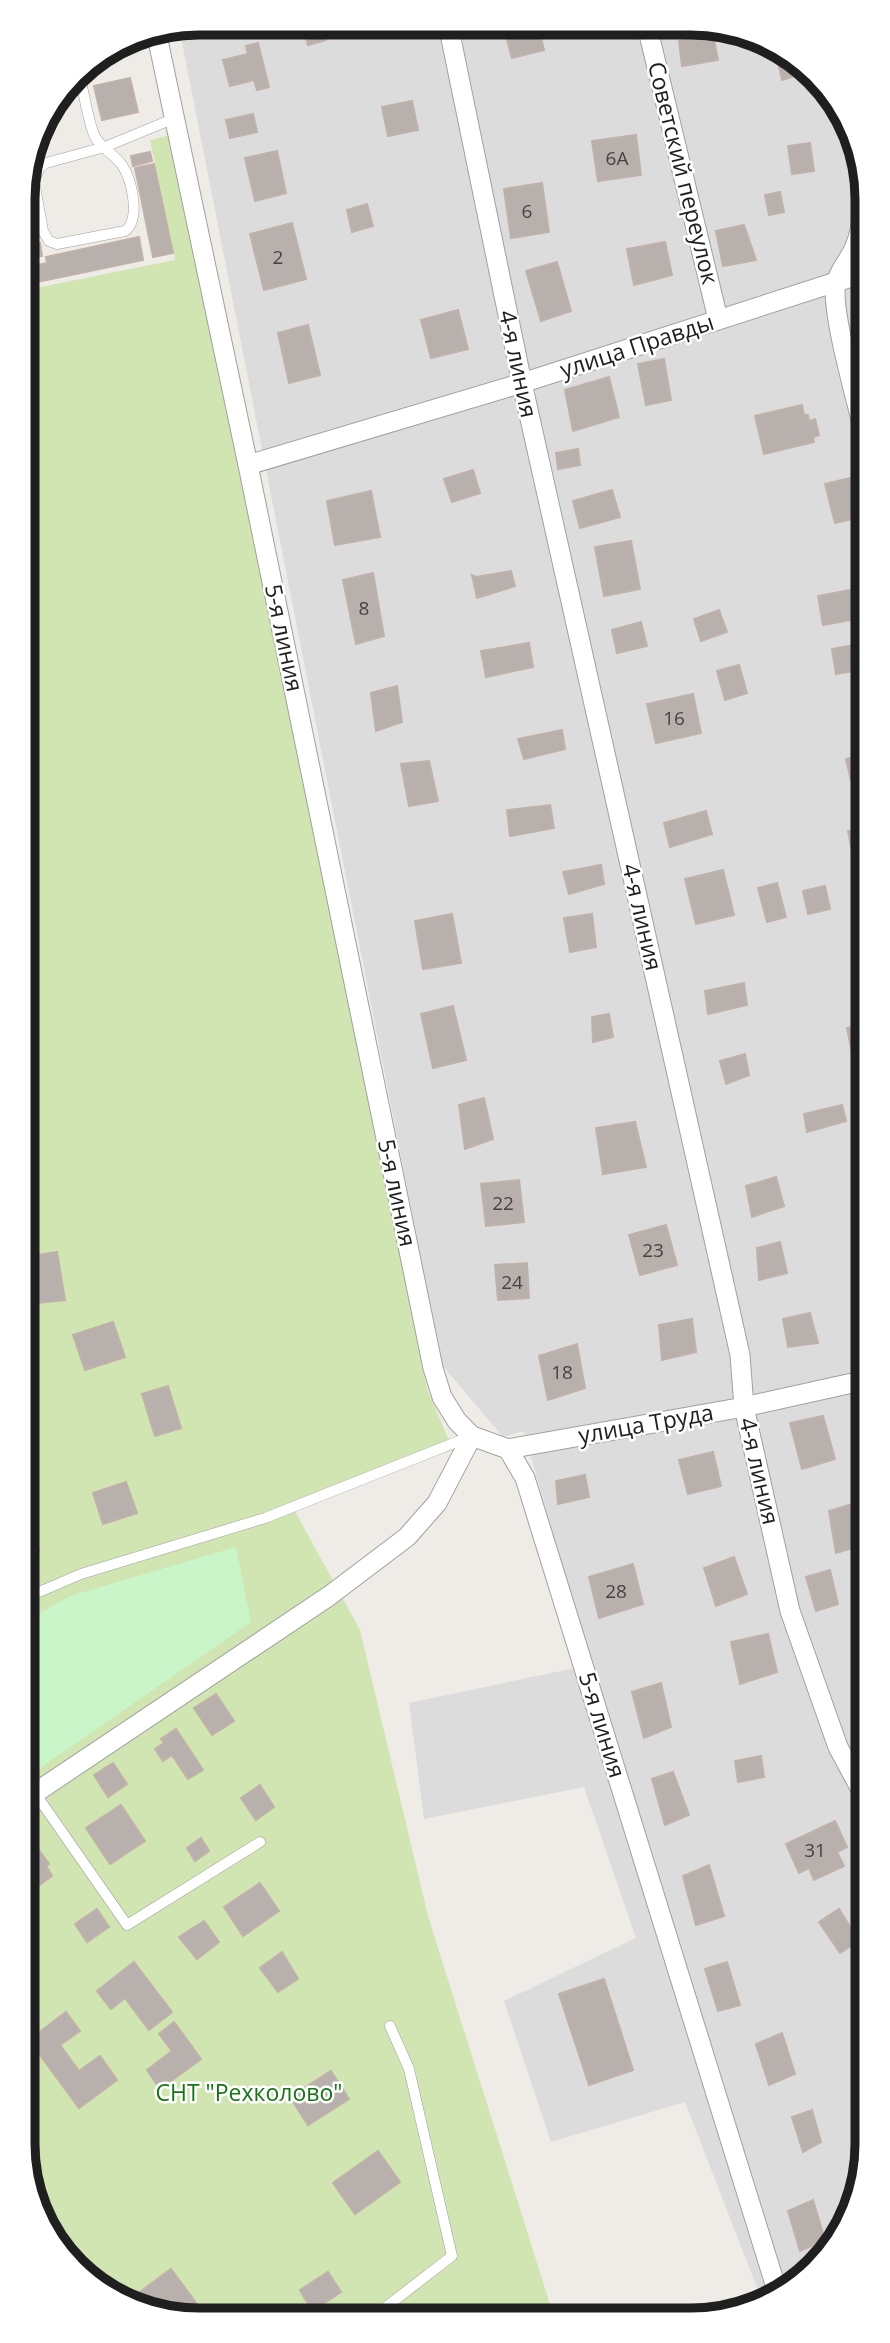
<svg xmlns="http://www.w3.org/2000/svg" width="890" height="2343" viewBox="0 0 890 2343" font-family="'Open Sans',sans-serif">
<rect width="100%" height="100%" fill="#efebe7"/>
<polygon fill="#dddcdd" points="199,23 726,26 815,74 864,164 867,2155 854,2211 824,2260 779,2296 763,2303 685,2102 551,2142 504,2001 636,1938 584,1787 424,1819 409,1703 589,1665 524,1431 503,1437 442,1365 179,27"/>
<polygon fill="#d0e5b1" points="171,135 427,1389 453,1450 291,1504 360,1630 428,1916 554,2317 165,2317 75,2269 26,2179 23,237 36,288 175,260 150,140"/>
<polygon fill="#c9f5c8" points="236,1547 251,1622 26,1778 25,1622 70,1596"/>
<g fill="#b8b0ac" stroke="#c0b1aa" stroke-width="2">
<polygon points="302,23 322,24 326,40 308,45"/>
<polygon points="503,25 538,25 544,50 512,58"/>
<polygon points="713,35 718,60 682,66 679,41"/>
<polygon points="258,43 269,87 257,90 254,80 230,86 223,60 248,54 246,46"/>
<polygon points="776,53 810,71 782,80"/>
<polygon points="130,78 138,112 102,120 94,86"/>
<polygon points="412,101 418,130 388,136 382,107"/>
<polygon points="253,114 257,132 230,138 226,120"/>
<polygon points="636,135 641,175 598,181 592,141"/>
<polygon points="810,143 814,171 792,174 788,146"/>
<polygon points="277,151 286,193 255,201 245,158"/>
<polygon points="150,152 152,161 133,166 131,156"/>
<polygon points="154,164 173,253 153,257 135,168"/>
<polygon points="542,183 549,232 511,238 504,189"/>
<polygon points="23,188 31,224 23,225"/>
<polygon points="780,192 784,212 769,215 765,195"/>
<polygon points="367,204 373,226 352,232 347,210"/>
<polygon points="292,223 306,279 264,290 250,234"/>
<polygon points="744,225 756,260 723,266 716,231"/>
<polygon points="139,237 143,260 37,282 33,266 47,263 46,257"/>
<polygon points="665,242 672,275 634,285 627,249"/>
<polygon points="40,243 42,256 31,258 28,246"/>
<polygon points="557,262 571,311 541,321 526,271"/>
<polygon points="458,310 468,349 431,358 421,320"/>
<polygon points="308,325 320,375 289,383 278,333"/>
<polygon points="664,359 671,400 646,405 638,364"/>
<polygon points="609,377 619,417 573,431 565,390"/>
<polygon points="802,405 804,415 808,415 809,421 815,419 819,435 813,437 814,442 764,454 755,416"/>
<polygon points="578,449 580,465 558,469 556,453"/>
<polygon points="473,470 480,493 452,502 444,479"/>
<polygon points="850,478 860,517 835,523 825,484"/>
<polygon points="612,490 620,517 580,528 573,501"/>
<polygon points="371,491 380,537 335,545 327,501"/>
<polygon points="631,541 640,589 604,596 595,547"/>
<polygon points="511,571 515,586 477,598 472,575 476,577"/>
<polygon points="373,573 384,636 356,644 343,580"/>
<polygon points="851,590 856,619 823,625 818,596"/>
<polygon points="719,610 727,632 701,641 694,619"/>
<polygon points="641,622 647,646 617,653 612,630"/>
<polygon points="529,643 533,667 486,677 481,651"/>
<polygon points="865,643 865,669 836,674 832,649"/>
<polygon points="739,665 747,693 725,700 717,671"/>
<polygon points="397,686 402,722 376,731 371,693"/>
<polygon points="693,694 701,733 656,743 647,704"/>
<polygon points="562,730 565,749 524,759 518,739"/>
<polygon points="865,754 865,778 851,781 846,759"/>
<polygon points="429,761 438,801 409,806 401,764"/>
<polygon points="550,805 554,828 510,836 507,810"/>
<polygon points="706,811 712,834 670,847 664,823"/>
<polygon points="865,828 865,864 855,866 848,831"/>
<polygon points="601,865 604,884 569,894 563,872"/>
<polygon points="723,870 734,915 696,924 685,879"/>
<polygon points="777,883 786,917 767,922 758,888"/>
<polygon points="825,886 830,909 808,914 803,891"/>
<polygon points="452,914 461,963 423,969 415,921"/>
<polygon points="592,914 596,947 570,952 564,918"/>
<polygon points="744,983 747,1005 708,1014 705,991"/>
<polygon points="453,1006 466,1060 433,1068 421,1014"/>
<polygon points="609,1014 613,1037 593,1042 592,1017"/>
<polygon points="865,1025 865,1061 854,1063 847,1028"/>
<polygon points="745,1054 749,1075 726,1084 720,1061"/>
<polygon points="484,1098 493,1139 465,1149 459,1105"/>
<polygon points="842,1105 846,1121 807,1132 804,1114"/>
<polygon points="635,1122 646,1167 603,1174 596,1128"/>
<polygon points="776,1177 784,1206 752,1217 746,1186"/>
<polygon points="519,1180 524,1222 486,1226 481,1184"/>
<polygon points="666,1225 677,1265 640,1275 629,1235"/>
<polygon points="780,1242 787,1273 759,1280 757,1248"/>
<polygon points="57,1252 65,1300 27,1304 25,1257"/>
<polygon points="527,1263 529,1298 498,1300 495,1265"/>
<polygon points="810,1313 818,1343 788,1347 783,1319"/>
<polygon points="692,1319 696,1352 662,1360 659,1325"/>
<polygon points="113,1322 125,1357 85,1370 73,1335"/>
<polygon points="577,1344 585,1388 548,1400 539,1356"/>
<polygon points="168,1386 181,1428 155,1436 142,1394"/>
<polygon points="823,1416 835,1459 802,1469 790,1423"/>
<polygon points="713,1452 721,1486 688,1494 679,1460"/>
<polygon points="585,1475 589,1497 558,1504 556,1481"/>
<polygon points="126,1482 137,1513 103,1524 93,1493"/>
<polygon points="866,1500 866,1544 836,1553 829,1511"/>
<polygon points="30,1510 39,1552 25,1556 25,1511"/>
<polygon points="734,1557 747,1594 716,1606 704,1568"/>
<polygon points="633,1564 643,1604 599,1618 589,1577"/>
<polygon points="830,1570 838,1604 816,1611 806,1577"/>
<polygon points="866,1611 866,1638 863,1639 855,1615"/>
<polygon points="768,1634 777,1672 740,1684 731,1642"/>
<polygon points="661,1683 671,1727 644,1738 632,1692"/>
<polygon points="216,1694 234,1721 212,1735 194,1708"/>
<polygon points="176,1729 203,1770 188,1779 172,1755 163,1761 155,1749 164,1743 161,1739"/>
<polygon points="761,1756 764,1777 738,1782 735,1761"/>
<polygon points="113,1763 127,1784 108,1797 94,1775"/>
<polygon points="673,1772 689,1815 665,1825 652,1779"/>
<polygon points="260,1785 274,1807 256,1820 241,1798"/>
<polygon points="121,1805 145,1841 110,1864 86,1828"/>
<polygon points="835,1821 847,1847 837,1852 844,1866 814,1880 809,1868 799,1873 786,1844"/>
<polygon points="201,1838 209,1851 195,1861 187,1848"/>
<polygon points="29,1842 36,1852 39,1850 49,1864 46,1866 52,1876 27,1894 26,1845"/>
<polygon points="709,1865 724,1916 696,1925 683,1876"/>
<polygon points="260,1883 279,1911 243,1936 224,1907"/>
<polygon points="97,1909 109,1927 87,1942 75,1924"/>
<polygon points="839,1909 859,1941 840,1953 819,1922"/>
<polygon points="204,1921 219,1942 197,1959 179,1937"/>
<polygon points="282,1952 298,1979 278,1992 260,1968"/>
<polygon points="134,1962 172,2012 149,2030 125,1998 111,2009 97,1991"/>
<polygon points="727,1962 740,2005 718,2011 705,1969"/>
<polygon points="604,1979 633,2070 589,2085 559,1994"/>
<polygon points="867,1979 867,2005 856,1985"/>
<polygon points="66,2012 80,2031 60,2045 79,2071 100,2056 117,2080 79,2108 29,2040"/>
<polygon points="174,2022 201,2059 160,2089 147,2070 172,2051 159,2034"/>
<polygon points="782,2033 795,2074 769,2085 756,2044"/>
<polygon points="331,2071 349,2099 308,2125 290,2097"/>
<polygon points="812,2110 821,2142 803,2152 792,2117"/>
<polygon points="378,2151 400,2182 355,2214 333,2183"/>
<polygon points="813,2200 825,2240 800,2251 788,2211"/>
<polygon points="171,2269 199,2307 185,2317 165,2317 154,2311 140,2292"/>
<polygon points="328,2272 341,2292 312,2311 300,2290"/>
</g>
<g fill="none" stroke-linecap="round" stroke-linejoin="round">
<defs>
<g id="lane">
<path d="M 80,78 C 84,93 89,125 95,137 C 101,148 115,155 122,165 C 132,180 141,219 125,231 L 57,244 L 49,241 L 43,231 L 34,181 L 40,167 L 46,163 L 105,147 L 175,118"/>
<polyline points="24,777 28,834 24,847"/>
<polyline points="25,1598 81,1574 265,1518 469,1437"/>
<polyline points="35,1793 127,1925 260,1842"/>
<polyline points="373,2317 452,2256 409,2069 390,2026"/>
</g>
<g id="street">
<polyline points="448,24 522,383 740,1355 744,1407 790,1611 838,1747 866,1799"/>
<polyline points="647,26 718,319"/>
<polyline points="156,31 248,465 433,1368 442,1397 457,1421 472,1436 508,1449 525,1478 779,2297"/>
<path d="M 857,152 C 862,185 868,218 854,249 C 849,260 839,271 836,283 C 830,309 857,401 864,432"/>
<polyline points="248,465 522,383 864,273"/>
<polyline points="508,1449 744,1407 866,1380"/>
<polyline points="26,1799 329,1596 407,1537 437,1503 472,1436"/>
</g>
</defs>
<use href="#lane" stroke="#a0a0a0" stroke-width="11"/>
<use href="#street" stroke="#a0a0a0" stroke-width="21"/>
<use href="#lane" stroke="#fff" stroke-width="10"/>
<use href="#street" stroke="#fff" stroke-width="19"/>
</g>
<g text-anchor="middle" stroke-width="5" stroke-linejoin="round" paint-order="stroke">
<g font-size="19" fill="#454342">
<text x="617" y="165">6А</text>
<text x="527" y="218">6</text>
<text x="278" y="264">2</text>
<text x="364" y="615">8</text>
<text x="674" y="725">16</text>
<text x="503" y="1210">22</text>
<text x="653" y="1257">23</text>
<text x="512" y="1289">24</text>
<text x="562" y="1379">18</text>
<text x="616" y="1598">28</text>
<text x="815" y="1857">31</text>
</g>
<g font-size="23" fill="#1f1f1f" stroke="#fff">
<text transform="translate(683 173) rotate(76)" y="8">Советский переулок</text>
<text transform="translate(637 346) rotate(-18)" y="8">улица Правды</text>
<text transform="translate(518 364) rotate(78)" y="8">4-я линия</text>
<text transform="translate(284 638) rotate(78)" y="8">5-я линия</text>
<text transform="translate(642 917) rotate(77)" y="8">4-я линия</text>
<text transform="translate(397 1193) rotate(78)" y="8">5-я линия</text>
<text transform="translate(646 1424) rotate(-10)" y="8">улица Труда</text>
<text transform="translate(759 1471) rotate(77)" y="8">4-я линия</text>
<text transform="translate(602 1725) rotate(73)" y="8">5-я линия</text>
</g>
<g font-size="23" fill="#187515" stroke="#fff">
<text x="249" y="2101">СНТ "Рехколово"</text>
</g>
</g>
<path d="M0 0H890V2343H0ZM199 35H691A164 164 0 0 1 855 199V2144A164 164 0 0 1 691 2308H199A164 164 0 0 1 35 2144V199A164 164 0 0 1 199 35Z" fill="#fff" fill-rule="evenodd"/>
<path fill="none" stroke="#1f1f1f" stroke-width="9" d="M199 35H691A164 164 0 0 1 855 199V2144A164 164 0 0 1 691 2308H199A164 164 0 0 1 35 2144V199A164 164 0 0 1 199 35Z"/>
</svg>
